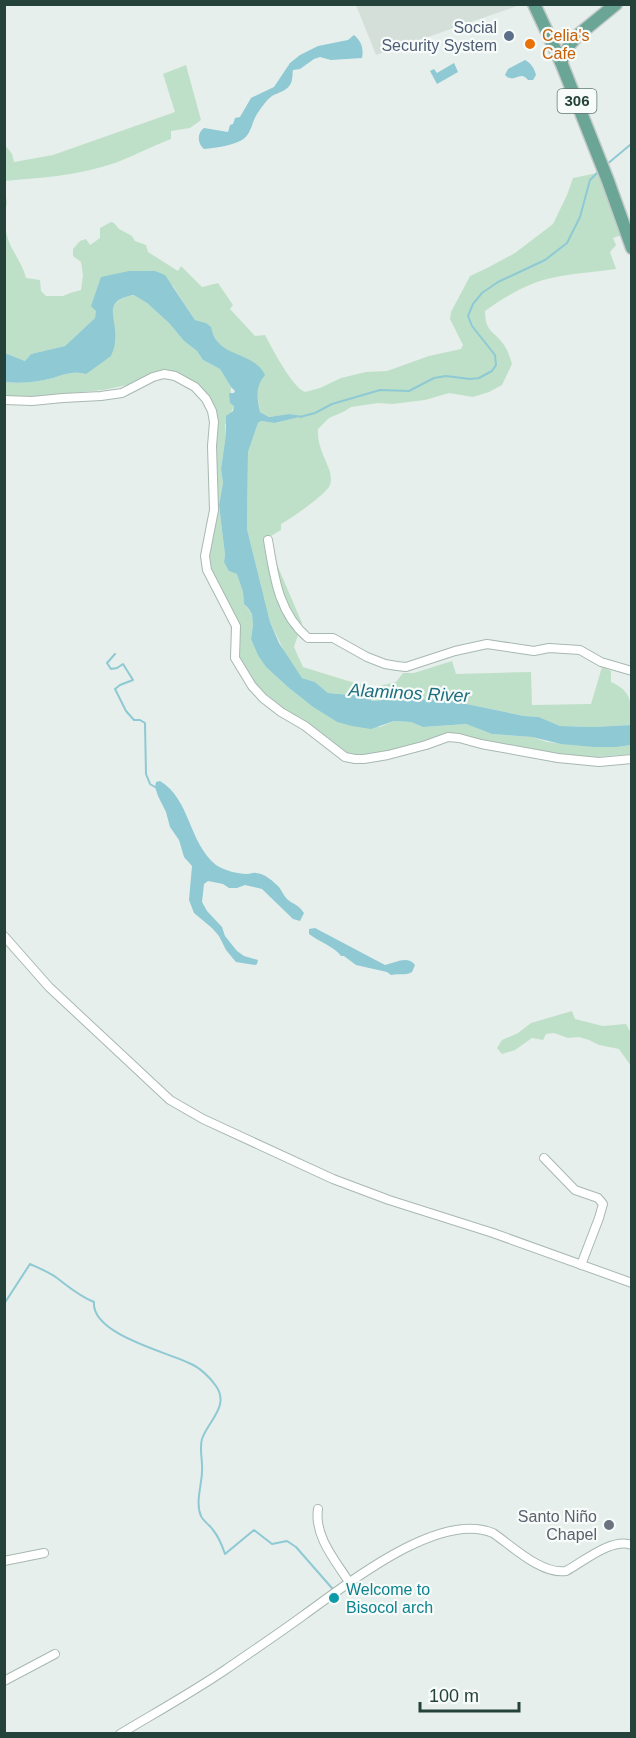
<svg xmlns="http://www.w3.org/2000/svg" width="636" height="1738" viewBox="0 0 636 1738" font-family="Arial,sans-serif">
<rect width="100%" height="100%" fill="#e6efeb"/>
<polygon fill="#d4dfda" points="516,4 517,6 376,55 356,5"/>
<g fill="#bfe0c8">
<path d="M 186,65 L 201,120 L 190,128 L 171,131 L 171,139 C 152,146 134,156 115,163 C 80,175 41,178 5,181 L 5,145 L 12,154 L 14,162 L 53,155 L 175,112 L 163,74 Z"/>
<path d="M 597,173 L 622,235 L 613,238 L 616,245 L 610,252 L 616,269 C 596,272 575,273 556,277 C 529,282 506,296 485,311 C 485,333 495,331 504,345 C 508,351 510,357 512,364 L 502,385 L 489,392 L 473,397 L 449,393 L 425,400 L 393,404 L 378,403 L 351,407 L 345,411 L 329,418 L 318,429 C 317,444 324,456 329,469 C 331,475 332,482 329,487 C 322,497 292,518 281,524 L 281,530 L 266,539 L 302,623 L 294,647 L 303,667 L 371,688 L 396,682 L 403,673 L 414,673 L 452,661 L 456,674 L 531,672 L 532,705 L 591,704 L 602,667 L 611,671 L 611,682 C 633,692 631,703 631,725 L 594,727 L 560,726 L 539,717 L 524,716 L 452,701 L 401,698 L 373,701 L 362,696 L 328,693 L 315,682 L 302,678 L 286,655 L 270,622 L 247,529 L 248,452 L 258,423 L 261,421 L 276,423 L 301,416 L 289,414 L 269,417 L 260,412 L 257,392 L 259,382 L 238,355 L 226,350 L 219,344 L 206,323 L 195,320 L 173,286 L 155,271 L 142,272 L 97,311 L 95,318 L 65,346 L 31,354 L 25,361 L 7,354 L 5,354 L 4,194 C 9,202 6,205 5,212 C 4,218 5,226 6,231 C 9,249 22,261 26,278 L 40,280 L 41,291 L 46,296 L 63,296 L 70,293 L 81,290 L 83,275 L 81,262 L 73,256 L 73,249 L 80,241 L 86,239 L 90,245 L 100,238 L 100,228 L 111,222 L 114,223 L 119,229 L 132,236 L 135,241 L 146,245 L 148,252 L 178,271 L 181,266 L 202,287 L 218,283 L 233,305 L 230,309 L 255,336 L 265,335 C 272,348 292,387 305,392 L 320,388 L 341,378 L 366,372 L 387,371 L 429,356 L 461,349 L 463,345 L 450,319 L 451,312 L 470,276 L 487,268 L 515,253 L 553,224 L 567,195 L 573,178 Z"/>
<path d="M 135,295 L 147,303 L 169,323 L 184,341 L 197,351 L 203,360 L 220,369 L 231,387 L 230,403 L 234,406 L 225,425 L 226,434 L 221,469 L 223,483 L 219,505 L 225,555 L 224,562 L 237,573 L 243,592 L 244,604 L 252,614 L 253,625 L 251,639 L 266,667 L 289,688 L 313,707 L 337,722 L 380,727 L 394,721 L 411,722 L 423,727 L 466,724 L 492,734 L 532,737 L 547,742 L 593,747 L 617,747 L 631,745 L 631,754 L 597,757 L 560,755 L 438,738 L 363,758 L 346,756 L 257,689 L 238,659 L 239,634 L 210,572 L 208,553 L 213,538 L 216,519 L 211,404 L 175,375 L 103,390 L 30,397 L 10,403 L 5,403 L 5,382 C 20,384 38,382 53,378 C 65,374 73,371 86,374 L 114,323 C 109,305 116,298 135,295 Z"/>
<polygon points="572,1011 575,1019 603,1026 626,1024 631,1033 631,1066 619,1049 599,1045 589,1040 579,1037 568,1038 554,1033 546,1034 543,1040 532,1038 515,1050 502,1054 497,1048 502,1040 518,1033 531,1023"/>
</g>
<g fill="#8ec9d4">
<path d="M 354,35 C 361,41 364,48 362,58 L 331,60 L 320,57 L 314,59 L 300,69 L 293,70 C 292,73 293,76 292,79 C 291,90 279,92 272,96 C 267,99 261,108 257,114 C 251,123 252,135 240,141 C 229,146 216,148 204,149 C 197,143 197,133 204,128 L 228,132 L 230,125 L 233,124 L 235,118 L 240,117 L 251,98 L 274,87 L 290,63 L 300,55 L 318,46 L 348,40 Z"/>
<path d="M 525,60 C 532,64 534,68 536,75 L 533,80 L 528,80 C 519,69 515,85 505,75 L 508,69 Z"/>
<polygon points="454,63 458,72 437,84 430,71 434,69 437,73"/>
<path d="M 129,271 L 155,271 L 165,275 L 195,320 L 206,323 L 211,327 C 217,359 253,350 265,375 C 255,387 257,397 260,412 L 269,417 L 289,414 L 303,416 L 275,423 L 261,421 L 258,423 L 248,452 L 247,529 L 270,622 L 279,643 L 302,678 L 315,682 L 328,693 L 362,696 L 373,701 L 401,698 L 452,701 L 524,716 L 539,717 L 560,726 L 594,727 L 631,725 L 631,745 L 617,747 L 593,747 L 561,744 L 532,737 L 492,734 L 466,724 L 423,727 L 411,722 L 394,721 L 371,729 L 352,726 L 337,722 L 313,707 L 289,688 L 266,667 L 258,655 L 251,639 L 253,625 L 252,614 L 248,608 L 244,604 L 243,592 L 237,574 L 229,571 L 224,562 L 225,555 L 219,505 L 223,483 L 221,469 L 226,434 L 226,416 L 233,411 L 234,406 L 230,403 L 229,393 L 234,393 L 235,391 L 231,387 L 220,369 L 203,360 L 197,351 L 184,341 L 169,323 L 147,303 L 134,295 C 100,301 118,318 115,341 C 115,346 113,351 111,356 L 86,374 C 73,371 65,374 53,378 C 38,382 20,384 5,382 L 5,354 L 7,354 L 25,361 L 31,354 L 65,346 L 95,318 L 96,311 L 91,306 L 101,277 Z"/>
<path d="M 160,781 C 191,800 188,842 216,865 C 223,870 238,874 247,874 C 250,874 253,872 256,873 C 264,873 274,882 279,887 C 282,891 284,896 287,899 C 295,906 297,903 304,913 L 300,921 L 293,919 L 262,889 L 245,885 L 237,888 L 229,888 L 223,884 L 208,881 L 204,884 L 202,902 L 207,911 L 222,927 L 225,936 L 237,951 L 244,956 L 258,960 L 257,964 L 255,965 L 236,962 L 226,950 L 219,936 L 212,928 L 194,913 L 189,900 L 192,866 L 184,857 L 179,840 L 170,827 L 166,812 L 158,796 L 155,787 L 156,782 Z"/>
<path d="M 315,928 L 385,965 C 396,963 407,955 415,965 L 412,972 C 405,976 399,973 391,975 L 387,972 L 356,965 L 344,956 L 341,956 C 335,947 318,941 309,934 L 309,929 Z"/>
</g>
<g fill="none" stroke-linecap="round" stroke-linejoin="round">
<g stroke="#8ec9d4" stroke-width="2">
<polyline points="606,165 630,145 632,146"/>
<polyline points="300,417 315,413 332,404 380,390 409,391 434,378 446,376 470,379 479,378 492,371 496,365 495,355 472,326 468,316 473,304 482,293 498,282 545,260 567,243 580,217 590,180 599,171"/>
<polyline points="115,654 107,663 111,669 117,668 123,664 133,680 120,685 115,689 126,711 134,720 140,720 145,723 146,774 150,784 155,787"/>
<path d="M 4,1304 L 30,1264 C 39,1268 49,1272 57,1278 C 69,1287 79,1296 94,1302 C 91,1334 166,1352 189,1363 C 199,1367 210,1377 216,1386 C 230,1406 208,1421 202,1439 C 199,1449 203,1461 202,1471 C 202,1484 195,1503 201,1516 C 203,1521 210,1525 213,1530 C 219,1537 222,1545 225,1554 L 254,1530 L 272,1544 L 287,1541 L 296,1547 L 338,1595"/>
</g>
<defs>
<g id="minor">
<polyline points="4,400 32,401 63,398 101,396 122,393 153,377 164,374 175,376 195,387 206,399 212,411 214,422 212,446 214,510 205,556 207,570 236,626 235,658 252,686 263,698 281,712 305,726 345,757 355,759 364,759 388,755 426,745 448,737 459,738 481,744 558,758 599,762 632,759"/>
<path d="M 268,540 C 274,575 278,613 308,638 L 333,638 L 367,657 L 385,664 L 397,666 L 406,667 L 455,651 L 487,644 L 534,651 L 549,648 L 580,650 L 601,662 L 632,671"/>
<polyline points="4,936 49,987 170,1100 203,1119 333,1179 389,1200 493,1233 632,1283"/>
<polyline points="544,1158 575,1190 598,1198 603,1204 599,1218 581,1265"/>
<path d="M 318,1509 C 314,1536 335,1560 349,1582"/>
<polyline points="4,1561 44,1553"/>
<polyline points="4,1681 55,1654"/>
<path d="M 120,1734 C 155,1713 191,1693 225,1670 C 251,1652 278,1634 304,1615 C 346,1585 439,1510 493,1533 C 512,1546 542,1575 566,1571 C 583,1562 612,1537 632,1545"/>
</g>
<g id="primary">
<polyline points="534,4 561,62 608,181 632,248"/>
<polyline points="561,62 570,44 577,36 616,4"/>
</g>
</defs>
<use href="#minor" stroke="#a8b8b2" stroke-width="10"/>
<use href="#primary" stroke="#c2cac8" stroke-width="15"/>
<use href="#minor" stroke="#fff" stroke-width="8"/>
<use href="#primary" stroke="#6aa596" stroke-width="12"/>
</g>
<circle fill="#5c6f8a" stroke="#f7fbf9" stroke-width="2" cx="509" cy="36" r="6"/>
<circle fill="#e8710a" stroke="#f7fbf9" stroke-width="2" cx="530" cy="44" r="6"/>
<circle fill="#6b7280" stroke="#f7fbf9" stroke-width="2" cx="609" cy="1525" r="6"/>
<circle fill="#0f9aa8" stroke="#f7fbf9" stroke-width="2" cx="334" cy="1598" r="6"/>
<g text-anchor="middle" stroke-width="4.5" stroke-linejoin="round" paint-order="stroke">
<rect fill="#f7fbf9" stroke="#637a73" stroke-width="1.5" x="557.5" y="89" width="39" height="24" rx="4.5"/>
<g font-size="15" font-weight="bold" fill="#24423a">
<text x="577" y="106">306</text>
</g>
<g font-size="16" fill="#4e5e75" stroke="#f7fbf9" text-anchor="end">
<text x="497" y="33">Social<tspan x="497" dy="18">Security System</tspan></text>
</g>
<g font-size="16" fill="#c56008" stroke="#f7fbf9" text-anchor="start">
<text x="542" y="41">Celia's<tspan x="542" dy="18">Cafe</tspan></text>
</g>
<g font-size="16" fill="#5b616d" stroke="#f7fbf9" text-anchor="end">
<text x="597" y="1522">Santo Niño<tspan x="597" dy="18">Chapel</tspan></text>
</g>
<g font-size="16" fill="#0d838f" stroke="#f7fbf9" text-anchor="start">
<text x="346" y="1595">Welcome to<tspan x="346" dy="18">Bisocol arch</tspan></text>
</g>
<g font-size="18" font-style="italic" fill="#1c6f80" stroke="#f7fbf9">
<text transform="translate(409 693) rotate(3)" y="6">Alaminos River</text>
</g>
</g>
<rect width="636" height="1738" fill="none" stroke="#24423a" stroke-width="12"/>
<path d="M420 1702v9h99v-9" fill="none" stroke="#24423a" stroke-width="3"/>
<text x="429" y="1702" font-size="18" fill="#24423a" stroke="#f7fbf9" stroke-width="4.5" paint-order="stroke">100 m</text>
</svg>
